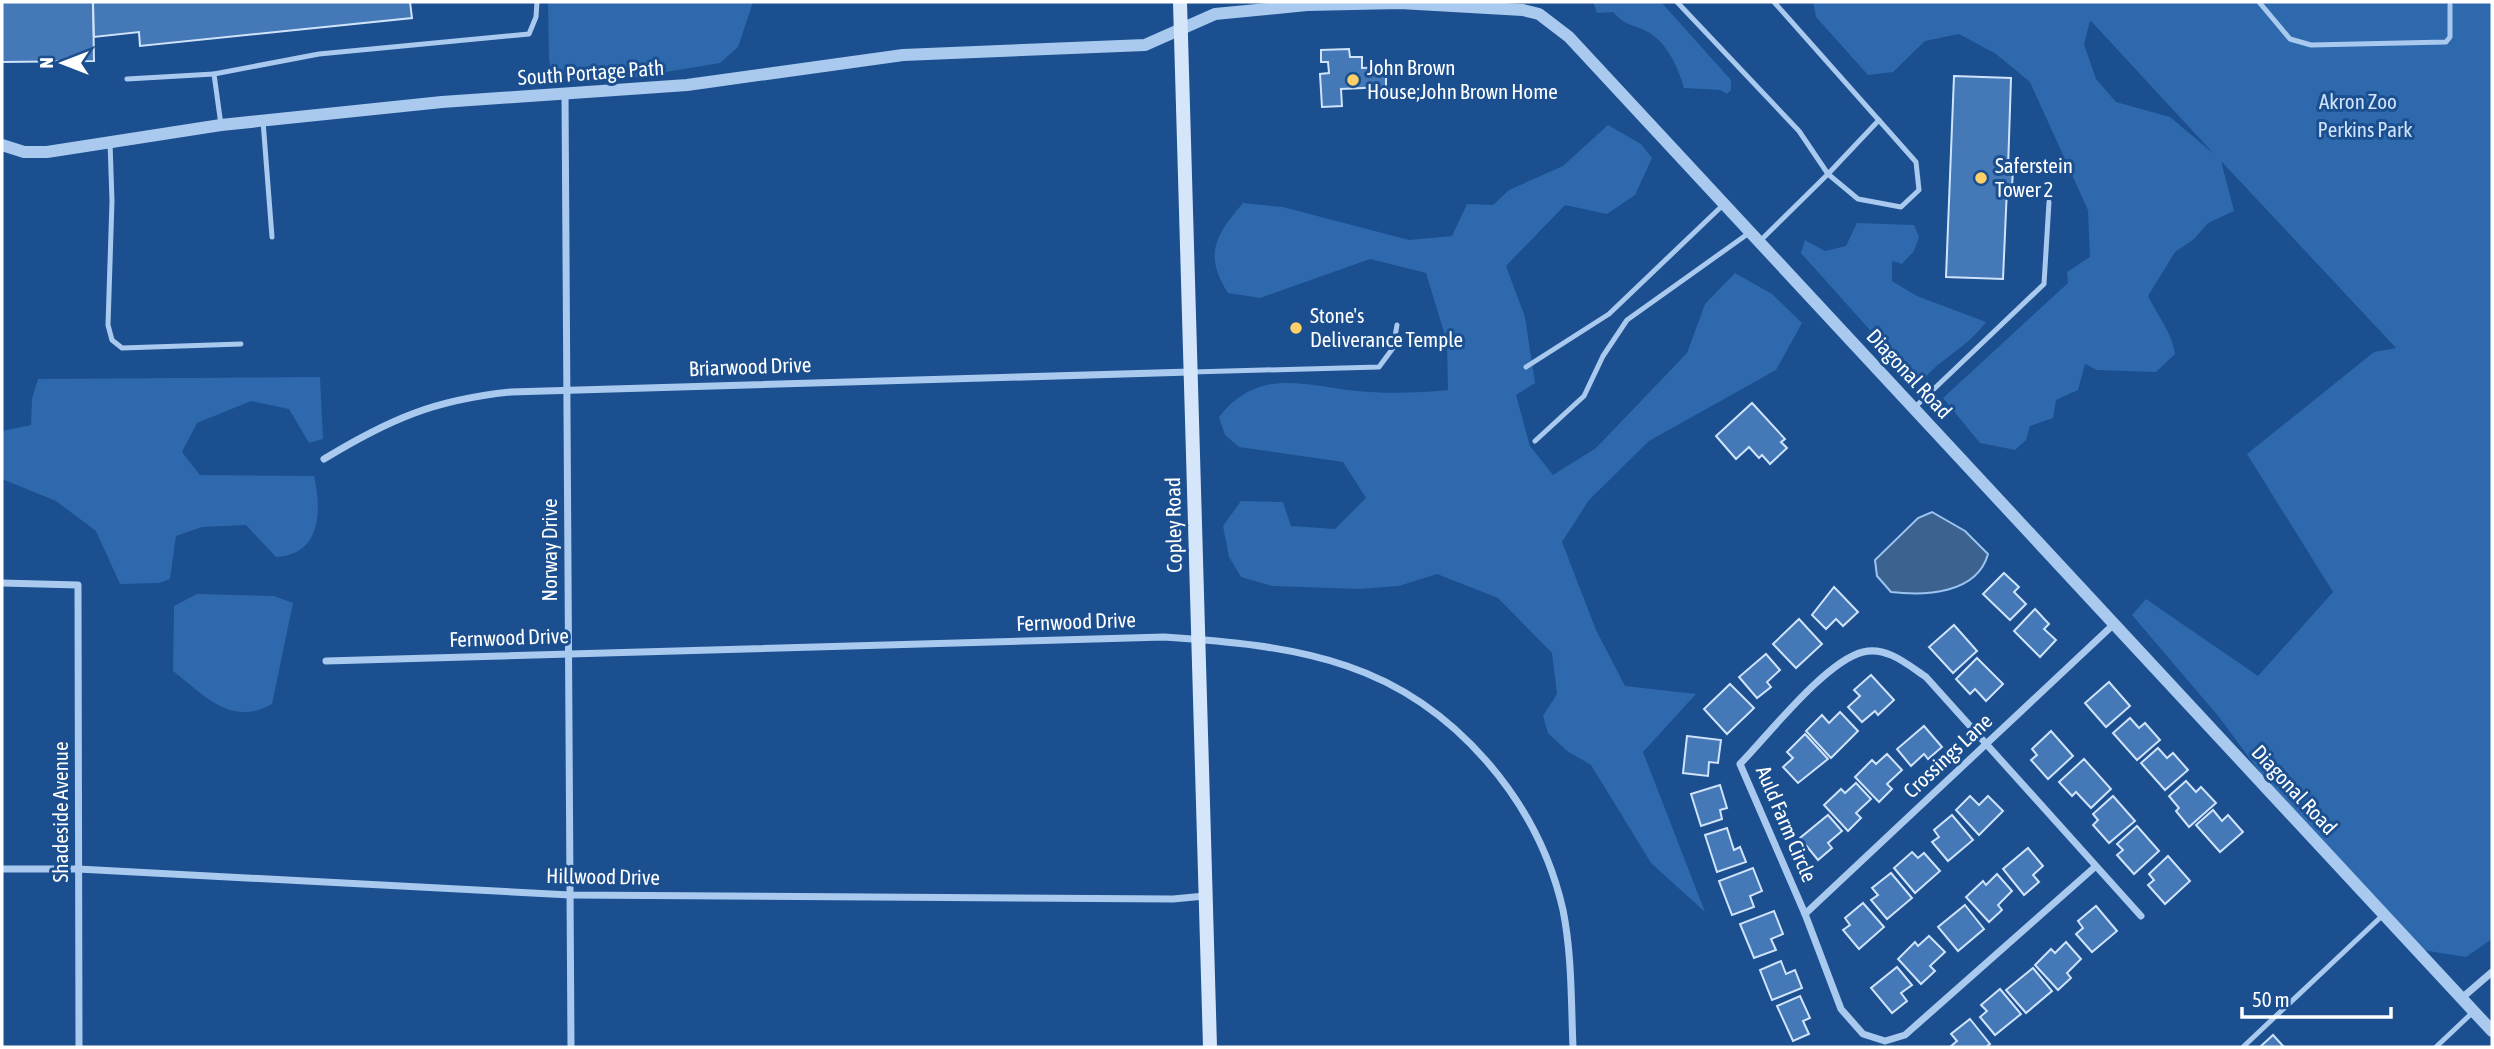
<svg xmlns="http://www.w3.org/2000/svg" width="2494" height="1049" viewBox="0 0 2494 1049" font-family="'Asap Condensed',sans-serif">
<rect width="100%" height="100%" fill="#1b4f8f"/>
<g fill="#2e69ad" fill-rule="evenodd">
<polygon points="548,2 753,2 738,47 720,63 636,77 584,82 553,77 549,60"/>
<path d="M 1593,2 L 1661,2 L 1731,80 L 1731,90 L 1727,94 L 1720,90 L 1684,88 C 1678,66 1665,38 1642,29 C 1628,24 1623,23 1613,12 L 1597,13 Z"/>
<path d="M 1813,2 L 2492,2 L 2492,939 L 2466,957 L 2416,949 L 2291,814 L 2219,717 L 2132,615 L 2146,599 L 2258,676 L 2333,592 L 2247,454 L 2374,352 L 2396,348 L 2221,161 L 2234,211 L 2208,223 L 2194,239 L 2175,252 L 2148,296 C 2158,317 2172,332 2175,354 L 2156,372 L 2097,370 L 2085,364 L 2078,390 L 2056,400 L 2053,418 L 2030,426 L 2026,440 L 2015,450 L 1980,443 L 1943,398 L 2068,283 L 2067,272 L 2090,257 L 2088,210 L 2030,82 L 1996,54 L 1959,34 L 1925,41 L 1893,72 L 1868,75 L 1816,17 ZM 2090,21 L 2091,21 L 2214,154 L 2170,117 L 2116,102 L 2096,79 L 2084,44 Z"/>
<path d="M 1608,125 L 1641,144 L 1652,158 L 1635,195 L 1607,214 L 1565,205 L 1506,266 L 1525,317 L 1535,383 L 1516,395 L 1530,446 L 1553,475 L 1596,448 L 1687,353 L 1705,304 L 1735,273 L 1772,294 L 1802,323 L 1776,370 L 1649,441 L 1589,500 L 1562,542 L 1596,630 L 1625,686 L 1696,694 L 1643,752 L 1705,912 L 1651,863 L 1591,765 L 1567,751 L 1548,733 L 1543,716 L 1557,694 L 1552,653 L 1498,598 L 1437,574 L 1399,586 L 1358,589 L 1272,586 L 1241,577 L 1229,557 L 1223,526 L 1241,501 L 1283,502 L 1291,526 L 1335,529 L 1366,498 L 1343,462 L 1239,447 L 1225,435 L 1219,417 C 1259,367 1303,385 1357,391 C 1385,394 1420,393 1448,390 L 1447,342 L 1426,273 L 1370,259 L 1260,298 L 1228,293 C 1203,254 1216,235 1243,203 L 1283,207 L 1409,240 L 1452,236 L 1467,204 L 1493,205 L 1509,190 L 1563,166 Z"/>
<path d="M 1857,223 L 1914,225 L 1919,237 L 1914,251 L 1902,264 L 1892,261 L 1892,281 L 1917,296 L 1986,322 C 1963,352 1940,357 1919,385 L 1801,253 L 1805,240 L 1825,251 L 1846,246 Z"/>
<path d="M 320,377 L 323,439 L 309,443 L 289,409 L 251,401 L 197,423 L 182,452 L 200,475 L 314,476 C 322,511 321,555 276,557 L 246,525 L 202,527 L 176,536 L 170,579 L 159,583 L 120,584 L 96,531 L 56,501 L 2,479 L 2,431 L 31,425 L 32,399 L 38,379 Z"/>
<path d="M 197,594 L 274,596 L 293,603 L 272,704 C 231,727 205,696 173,671 L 174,606 Z"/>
</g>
<path fill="#3c6290" stroke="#9cc4f0" stroke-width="2" d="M 1932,512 L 1965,531 L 1988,554 C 1977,594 1925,596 1891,592 L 1877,576 L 1875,560 L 1918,518 Z"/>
<g fill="#4478b7" stroke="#cfe3fa" stroke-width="2">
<polygon points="2,2 93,2 94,61 2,62"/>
<polygon points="93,2 410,2 412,18 140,46 139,32 94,37"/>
<polygon points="1349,49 1350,57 1362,57 1362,68 1386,67 1386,87 1341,89 1342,106 1322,107 1320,74 1329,73 1328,62 1321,62 1321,50"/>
<polygon points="1954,76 2011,78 2008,169 2013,169 2012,188 2007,188 2003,279 1946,277"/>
<polygon points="1752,403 1785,439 1781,442 1787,448 1770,464 1762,455 1759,458 1749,447 1736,459 1716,436"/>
<polygon points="2004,573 2019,587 2014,592 2026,604 2010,620 1983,594"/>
<polygon points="1834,587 1858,612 1843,626 1836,619 1826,629 1812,615"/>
<polygon points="2035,609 2049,624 2044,629 2056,640 2040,657 2014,631"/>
<polygon points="1799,619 1822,644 1796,668 1773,644"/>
<polygon points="1954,625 1977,651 1953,673 1929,647"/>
<polygon points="1766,654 1780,670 1767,682 1771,687 1757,698 1739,677"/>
<polygon points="1977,658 2003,684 1986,701 1975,689 1970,694 1956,679"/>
<polygon points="1871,675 1894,700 1878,715 1875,711 1862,722 1848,707 1860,696 1854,690"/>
<polygon points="2109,682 2130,706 2106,727 2085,703"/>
<polygon points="1730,684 1754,708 1727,734 1704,709"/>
<polygon points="1840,712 1858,731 1831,758 1806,731 1822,715 1829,723"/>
<polygon points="2130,718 2139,728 2145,723 2160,740 2137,760 2113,733"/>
<polygon points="1924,726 1942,747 1928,759 1924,754 1911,766 1897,749"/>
<polygon points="2051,731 2073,756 2048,779 2031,760 2037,755 2032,749"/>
<polygon points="1805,734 1828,759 1798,783 1783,767 1793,758 1787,752"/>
<polygon points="1687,736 1721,740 1718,763 1709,762 1708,776 1683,773"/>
<polygon points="2158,748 2167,758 2173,753 2188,770 2165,790 2141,763"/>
<polygon points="1887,754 1902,770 1887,784 1892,789 1879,802 1855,777 1872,760 1876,764"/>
<polygon points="2084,759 2111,789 2091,808 2076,792 2072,796 2059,782"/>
<polygon points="2186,781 2196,792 2201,787 2216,803 2189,827 2176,811 2179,808 2169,796"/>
<polygon points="1856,783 1871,799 1856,813 1861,818 1848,831 1824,805 1841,789 1845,793"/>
<polygon points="1720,785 1727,808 1720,810 1722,819 1701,826 1691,794"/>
<polygon points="1970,796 1979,805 1988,796 2003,811 1979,835 1956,810"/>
<polygon points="2113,796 2135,821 2109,843 2093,825 2098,820 2093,814"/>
<polygon points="2213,810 2222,821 2228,815 2243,832 2220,852 2196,825"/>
<polygon points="1828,815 1842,831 1828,843 1832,848 1818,860 1800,838"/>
<polygon points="1952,815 1973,840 1948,861 1932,842 1939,837 1934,830"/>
<polygon points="2137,826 2159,851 2134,874 2117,855 2123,850 2117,844"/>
<polygon points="1727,828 1734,850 1740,847 1746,862 1717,872 1705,835"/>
<polygon points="2028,848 2043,866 2033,875 2039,882 2024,895 2003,869"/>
<polygon points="1912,852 1918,858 1924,853 1940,871 1915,893 1894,868"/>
<polygon points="2168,856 2190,881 2165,904 2148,885 2154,880 2149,874"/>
<polygon points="1753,868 1762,891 1750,896 1754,907 1732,915 1719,881"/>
<polygon points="1891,873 1912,898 1887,919 1871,900 1878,895 1872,888"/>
<polygon points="1997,874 2012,891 1998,905 2002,910 1989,922 1966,897 1983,881 1986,885"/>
<polygon points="1863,903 1884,927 1859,949 1843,930 1850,925 1845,918"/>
<polygon points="1965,905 1984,929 1958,951 1938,927"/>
<polygon points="2096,906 2117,931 2092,952 2076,934 2083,928 2078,921"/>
<polygon points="1774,911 1783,934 1771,939 1776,950 1754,958 1740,924"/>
<polygon points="1929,936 1945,952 1930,966 1935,971 1921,984 1898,959 1915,942 1918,946"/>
<polygon points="2066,942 2081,959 2067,973 2071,978 2058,990 2035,965 2051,949 2055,953"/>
<polygon points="1781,961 1786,974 1795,970 1802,988 1772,1000 1760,970"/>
<polygon points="1897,967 1912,985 1901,993 1907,1001 1892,1013 1871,988"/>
<polygon points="2033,968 2052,991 2026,1013 2006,990"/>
<polygon points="2000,989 2021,1014 1995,1035 1980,1017 1987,1011 1981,1005"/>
<polygon points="1800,996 1810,1018 1803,1021 1809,1034 1793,1041 1777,1006"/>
<polygon points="1970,1019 1990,1044 1986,1047 1950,1047 1957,1041 1951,1034"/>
<polygon points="2273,1035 2284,1047 2260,1047"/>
</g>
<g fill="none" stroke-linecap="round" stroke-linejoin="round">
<g stroke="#a9c9ee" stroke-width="5">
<polyline points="1677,2 1799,131 1828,174 1879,120"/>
<polyline points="2259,2 2290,39 2311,45 2446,42 2450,37 2450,5"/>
<polyline points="127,79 214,74"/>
<polyline points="263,121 272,237"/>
<polyline points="221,125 214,74 319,54 529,34 536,17 537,2"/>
<polyline points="110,142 112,201 108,325 112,340 122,348 241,344"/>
<polyline points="1760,241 1828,174 1858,199 1901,207 1919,190 1916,162 1774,2"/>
<polyline points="1526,367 1609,314 1723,205"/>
<polyline points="1192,372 1379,367 1393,348 1397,325"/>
<polyline points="1914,408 2044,284 2049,202"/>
<polyline points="1535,441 1584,396 1603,356 1627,320 1749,233"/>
<polyline points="2243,1047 2383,915"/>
<polyline points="2436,1047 2472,1013"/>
</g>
<g stroke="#a9c9ee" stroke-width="7">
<polyline points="565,94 571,1047"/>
<path d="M 324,459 C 390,419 434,400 511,392 L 1190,372"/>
<polyline points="2,583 78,585 79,1047"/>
<path d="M 326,661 L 1164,637 C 1224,641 1289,646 1347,666 C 1454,702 1538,800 1563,910 C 1572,955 1571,1001 1573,1047"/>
<path d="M 2096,866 L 1905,1035 L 1885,1041 L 1863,1034 L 1841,1009 L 1805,914 L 1740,764 C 1769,734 1826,661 1863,652 C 1887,646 1908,665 1926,677 L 2141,916"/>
<polyline points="2,869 78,869 570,895 1173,899 1205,896"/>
<polyline points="1805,914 2114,624"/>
<polyline points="2463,997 2492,972"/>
</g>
<polyline stroke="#a9c9ee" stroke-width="12" points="2,145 24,152 47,152 221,125 442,102 687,85 903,55 1145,45 1215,14 1307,5 1400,3 1523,10 1539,14 1569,37 2492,1031"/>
<polyline stroke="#d6e6fa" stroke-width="14" points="1180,2 1210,1047"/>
</g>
<g fill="#ffd166" stroke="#1b4f8f" stroke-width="2.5">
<circle cx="1353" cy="80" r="7"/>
<circle cx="1981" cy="178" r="7"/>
<circle cx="1296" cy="328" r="7"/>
</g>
<g text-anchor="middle" stroke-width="6" stroke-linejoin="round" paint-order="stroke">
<g font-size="21" fill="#fff" stroke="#1b4f8f" text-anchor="start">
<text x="1367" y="75">John Brown<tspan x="1367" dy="24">House;John Brown Home</tspan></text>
<text x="1995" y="173">Saferstein<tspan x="1995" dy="24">Tower 2</tspan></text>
<text x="1310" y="323">Stone's<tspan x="1310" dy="24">Deliverance Temple</tspan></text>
</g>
<g font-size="21" fill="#fff" stroke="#1b4f8f">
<text transform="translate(591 73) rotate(-4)" y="7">South Portage Path</text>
<text transform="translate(750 367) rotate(-2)" y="7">Briarwood Drive</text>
<text transform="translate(1909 374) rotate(47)" y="7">Diagonal Road</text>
<text transform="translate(1174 525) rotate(-91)" y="7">Copley Road</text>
<text transform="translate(550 550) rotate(-90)" y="7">Norway Drive</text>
<text transform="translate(1076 622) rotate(-2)" y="7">Fernwood Drive</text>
<text transform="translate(509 638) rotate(-2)" y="7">Fernwood Drive</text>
<text transform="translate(1948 756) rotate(-43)" y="7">Crossings Lane</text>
<text transform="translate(2294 790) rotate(47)" y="7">Diagonal Road</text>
<text transform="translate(61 812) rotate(-90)" y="7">Shadeside Avenue</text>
<text transform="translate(1786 824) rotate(67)" y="7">Auld Farm Circle</text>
<text transform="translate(603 877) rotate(1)" y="7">Hillwood Drive</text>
</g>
<g font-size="21" fill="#cfe3fa" stroke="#1b4f8f">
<text x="2358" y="109">Akron Zoo</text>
<text x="2365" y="137">Perkins Park</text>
</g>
</g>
<rect width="2494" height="1049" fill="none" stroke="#ffffff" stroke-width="7"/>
<g transform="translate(63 63) rotate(270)" stroke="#1b4f8f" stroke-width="5" paint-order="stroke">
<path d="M0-5L12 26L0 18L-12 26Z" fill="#ffffff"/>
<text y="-10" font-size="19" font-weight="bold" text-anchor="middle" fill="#ffffff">N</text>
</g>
<path d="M2242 1007v10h149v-10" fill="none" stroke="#ffffff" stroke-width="3.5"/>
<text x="2252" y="1007" font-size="21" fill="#ffffff" stroke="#1b4f8f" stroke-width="5" paint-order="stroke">50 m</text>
</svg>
